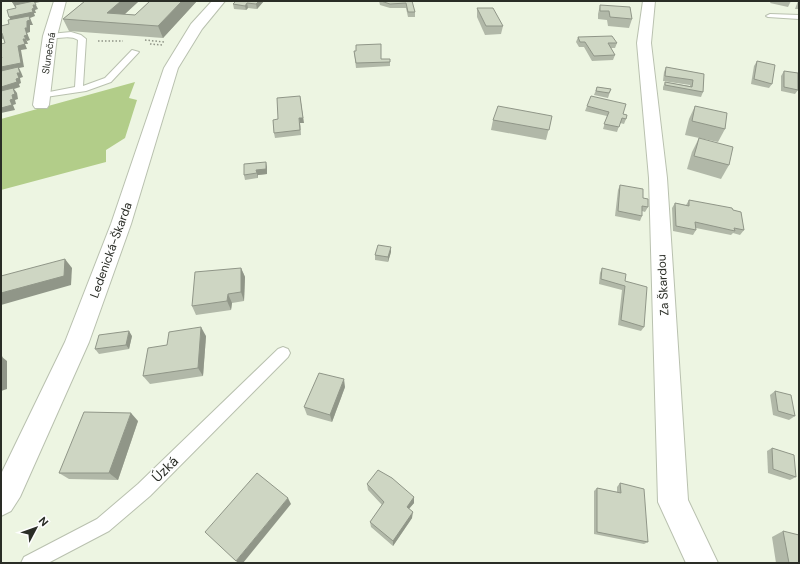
<svg xmlns="http://www.w3.org/2000/svg" width="800" height="564" viewBox="0 0 800 564" font-family="'DM Sans',sans-serif">
<rect width="100%" height="100%" fill="#edf5e2"/>
<polygon fill="#b2cd89" points="135,82 129,98 137,100 125,138 106,150 106,162 1,190 1,119"/>
<g fill="none" stroke-linecap="round" stroke-linejoin="round">
<defs>
<g id="service">
<polygon points="770,14 799,15 799,19 768,17 766,16"/>
<path d="M 71,32 L 81,35 L 86,39 L 83,86 L 105,78 L 132,50 L 139,52 L 111,82 L 86,91 L 39,98 L 39,94 L 75,87 L 78,40 C 68,33 54,42 46,36 L 50,34 Z"/>
<polygon points="283,347 288,349 290,353 288,357 150,496 109,531 48,563 21,563 24,557 97,519 138,484 278,349"/>
</g>
<g id="minor">
<polygon points="54,1 66,1 57,36 49,105 47,108 35,108 33,105 43,36"/>
<polygon points="643,1 655,1 651,43 667,178 688,500 718,563 686,563 658,502 649,178 637,43"/>
</g>
<polygon id="secondary" points="212,1 225,1 202,29 178,68 131,224 89,342 20,497 11,511 1,516 1,474 65,342 111,224 164,68 191,24"/>
</defs>
<use href="#service" stroke="#b9c1af" stroke-width="2"/>
<use href="#minor" stroke="#b9c1af" stroke-width="2"/>
<use href="#secondary" stroke="#b9c1af" stroke-width="2"/>
<g stroke="#8e9386" stroke-width="1.5" stroke-dasharray="1.5 2" stroke-linecap="butt">
<polyline points="145,40 164,42"/>
<polyline points="98,41 123,41"/>
<polyline points="150,44 163,45"/>
</g>
<use href="#service" fill="#fff" fill-rule="evenodd"/>
<use href="#minor" fill="#fff" fill-rule="evenodd"/>
<use href="#secondary" fill="#fff" fill-rule="evenodd"/>
</g>
<g fill="#b1b8a8">
<polygon points="85,1 139,1 125,14 135,15 150,1 197,1 163,38 69,31 63,19"/>
<polygon points="236,1 264,1 257,9 248,8 246,10 234,9 233,4"/>
<polygon points="379,1 411,1 415,12 415,17 408,17 406,8 390,8 380,5"/>
<polygon points="771,1 791,1 788,7 770,3"/>
<polygon points="798,1 799,1 799,9 795,9"/>
<polygon points="600,5 632,19 629,28 608,26 607,20 598,19 598,14"/>
<polygon points="477,8 503,26 501,34 485,35 477,17"/>
<polygon points="578,37 617,43 615,48 611,48 615,55 613,60 592,61 584,47 579,47 576,42"/>
<polygon points="354,51 381,59 390,59 390,66 356,68"/>
<polygon points="757,61 772,84 769,88 751,84 754,66"/>
<polygon points="666,67 704,74 703,92 701,97 663,90 663,87 665,82 690,86 690,85 663,81 664,72"/>
<polygon points="784,71 798,90 795,94 781,91 781,76"/>
<polygon points="597,87 611,89 608,98 594,95"/>
<polygon points="587,106 623,114 626,119 624,124 620,123 617,132 603,129 607,116 585,111"/>
<polygon points="695,106 725,129 718,142 685,135 689,119"/>
<polygon points="552,116 546,140 491,130 493,120"/>
<polygon points="273,120 304,123 300,123 301,135 275,138 274,133"/>
<polygon points="699,138 729,165 721,179 687,169 692,152"/>
<polygon points="267,167 267,174 258,175 258,178 245,180 244,175"/>
<polygon points="620,185 643,198 648,207 645,212 642,211 642,216 640,221 615,216 618,190"/>
<polygon points="689,200 733,210 744,230 740,235 733,233 731,235 696,228 696,230 693,235 673,231 672,208 675,203 686,205"/>
<polygon points="391,247 391,252 388,262 375,260 375,255"/>
<polygon points="241,268 245,277 244,301 232,303 231,310 196,315 192,306"/>
<polygon points="602,268 625,281 644,327 641,331 618,325 622,290 599,284 600,273"/>
<polygon points="132,336 129,349 99,354 95,349"/>
<polygon points="206,336 203,376 150,384 143,376 167,345"/>
<polygon points="345,387 332,422 307,415 304,407"/>
<polygon points="775,391 795,416 789,420 773,415 770,395"/>
<polygon points="138,421 118,480 69,479 59,473"/>
<polygon points="772,448 796,477 790,480 768,473 767,451"/>
<polygon points="620,483 648,542 644,544 594,534 594,491 597,488 617,492 617,487"/>
<polygon points="367,484 414,497 414,503 409,509 412,518 393,546 371,527 370,522 382,505 368,490"/>
<polygon points="783,531 799,563 776,563 772,537"/>
</g>
<g fill="#909688">
<polygon points="20,1 40,1 40,2 15,7 12,2"/>
<polygon points="121,1 139,1 115,23 107,13"/>
<polygon points="182,1 197,1 163,38 158,26"/>
<polygon points="259,1 264,1 257,9 256,4"/>
<polygon points="247,3 248,8 246,10 245,6"/>
<polygon points="33,5 36,5 38,9 35,10 36,13 34,13 35,16 30,18 33,25 30,25 30,32 27,33 30,40 27,41 24,36 12,22 9,17 32,9"/>
<polygon points="2,33 5,38 2,39 1,37 1,34"/>
<polygon points="23,39 26,39 28,44 25,44 27,49 21,50 24,67 19,68 21,72 23,77 20,78 21,83 19,84 20,87 14,89 17,93 18,99 15,100 16,104 13,105 15,110 1,113 1,67"/>
<polygon points="300,96 304,123 300,123 301,135 299,118"/>
<polygon points="266,162 267,167 267,174 258,175 258,178 256,170"/>
<polygon points="391,247 391,252 388,262 388,257"/>
<polygon points="65,259 72,268 71,285 1,305 1,293"/>
<polygon points="241,268 245,277 244,301 241,292"/>
<polygon points="228,294 232,303 231,310 227,301"/>
<polygon points="201,327 206,336 203,376 198,368"/>
<polygon points="129,331 132,336 129,349 126,345"/>
<polygon points="2,357 7,361 7,389 1,391"/>
<polygon points="344,379 345,387 332,422 330,415"/>
<polygon points="131,413 138,421 118,480 109,473"/>
<polygon points="414,497 414,503 406,512 407,507"/>
<polygon points="288,498 291,504 243,563 238,563 236,561"/>
<polygon points="413,512 412,518 393,546 393,541"/>
</g>
<g fill="#ced6c3" stroke="#909688">
<polygon points="12,1 20,1 12,2"/>
<polygon points="34,1 36,5 33,5 34,8 32,9 33,12 9,17 7,10 16,8 15,5"/>
<polygon points="85,1 121,1 107,13 135,15 150,1 182,1 158,26 63,19"/>
<polygon points="236,1 259,1 256,4 247,3 245,6 233,4"/>
<polygon points="381,1 412,1 415,12 408,12 406,3 390,4"/>
<polygon points="600,5 630,7 632,19 610,17 609,11 600,11"/>
<polygon points="477,8 493,8 503,26 486,26"/>
<polygon points="29,16 30,20 27,21 27,28 25,28 27,35 24,36 26,39 23,39 25,44 18,46 21,63 1,67 1,58 2,58 1,55 1,44 5,43 2,33 1,34 1,26 9,24 8,20"/>
<polygon points="612,36 617,43 608,43 615,55 594,56 585,42 580,42 578,37"/>
<polygon points="381,44 381,59 390,59 390,62 356,63 354,51 356,51 356,45"/>
<polygon points="757,61 775,65 772,84 754,79"/>
<polygon points="18,67 20,73 17,73 19,78 16,79 17,82 1,87 1,71"/>
<polygon points="666,67 704,74 703,92 665,85 665,82 692,87 693,80 665,76"/>
<polygon points="784,71 798,73 798,90 784,87"/>
<polygon points="597,87 611,89 609,93 596,91"/>
<polygon points="13,88 15,94 12,95 13,99 10,100 12,105 1,108 1,91"/>
<polygon points="300,96 303,118 299,118 300,130 274,133 273,120 278,119 277,98"/>
<polygon points="591,96 626,104 623,114 627,115 626,119 622,118 619,127 604,124 609,112 587,106"/>
<polygon points="498,106 552,116 549,130 493,120"/>
<polygon points="695,106 727,113 725,129 692,121"/>
<polygon points="699,138 733,147 729,165 694,156"/>
<polygon points="266,162 266,169 256,170 257,173 244,175 244,164"/>
<polygon points="620,185 643,189 643,198 648,199 648,207 642,206 642,216 618,211"/>
<polygon points="689,200 732,208 733,210 741,212 744,230 734,228 735,231 695,222 696,230 676,226 675,203 689,206"/>
<polygon points="378,245 391,247 388,257 375,255"/>
<polygon points="65,259 64,276 1,293 1,276"/>
<polygon points="241,268 241,292 228,294 227,301 192,306 195,272"/>
<polygon points="602,268 626,274 625,281 647,287 644,327 621,320 625,286 601,279"/>
<polygon points="201,327 198,368 143,376 148,348 167,345 169,332"/>
<polygon points="129,331 126,345 95,349 99,335"/>
<rect x="1" y="357" width="1" height="28"/>
<polygon points="319,373 344,379 330,415 304,407"/>
<polygon points="775,391 791,395 795,416 778,411"/>
<polygon points="84,412 131,413 109,473 59,473"/>
<polygon points="772,448 794,455 796,477 773,469"/>
<polygon points="378,470 392,478 414,497 407,507 413,512 393,541 370,522 384,502 367,484"/>
<polygon points="257,473 288,498 236,561 205,532"/>
<polygon points="620,483 644,489 648,542 597,532 597,488 621,493"/>
<polygon points="783,531 799,535 799,563 789,563"/>
</g>
<g text-anchor="middle" stroke-width="3" stroke-linejoin="round" paint-order="stroke">
<g font-size="10" fill="#2a2d26" stroke="#fefefe">
<text transform="translate(48 53) rotate(-81)" y="4">Slunečná</text>
</g>
<g font-size="12" fill="#2a2d26" stroke="#fefefe">
<text transform="translate(111 250) rotate(-70)" y="4">Ledenická-Škarda</text>
<text transform="translate(663 285) rotate(-93)" y="4">Za Škardou</text>
</g>
<g font-size="14" fill="#2a2d26" stroke="#fefefe">
<text transform="translate(165 469) rotate(-44)" y="5">Úzká</text>
</g>
</g>
<rect width="800" height="564" fill="none" stroke="#2a2d26" stroke-width="4"/>
<g transform="translate(36 528) rotate(49)" stroke="#fefefe" stroke-width="3" paint-order="stroke">
<path d="M0-3L7 15L0 10L-7 15Z" fill="#2a2d26"/>
<text y="-6" font-size="11" font-weight="bold" text-anchor="middle" fill="#2a2d26">N</text>
</g>
</svg>
